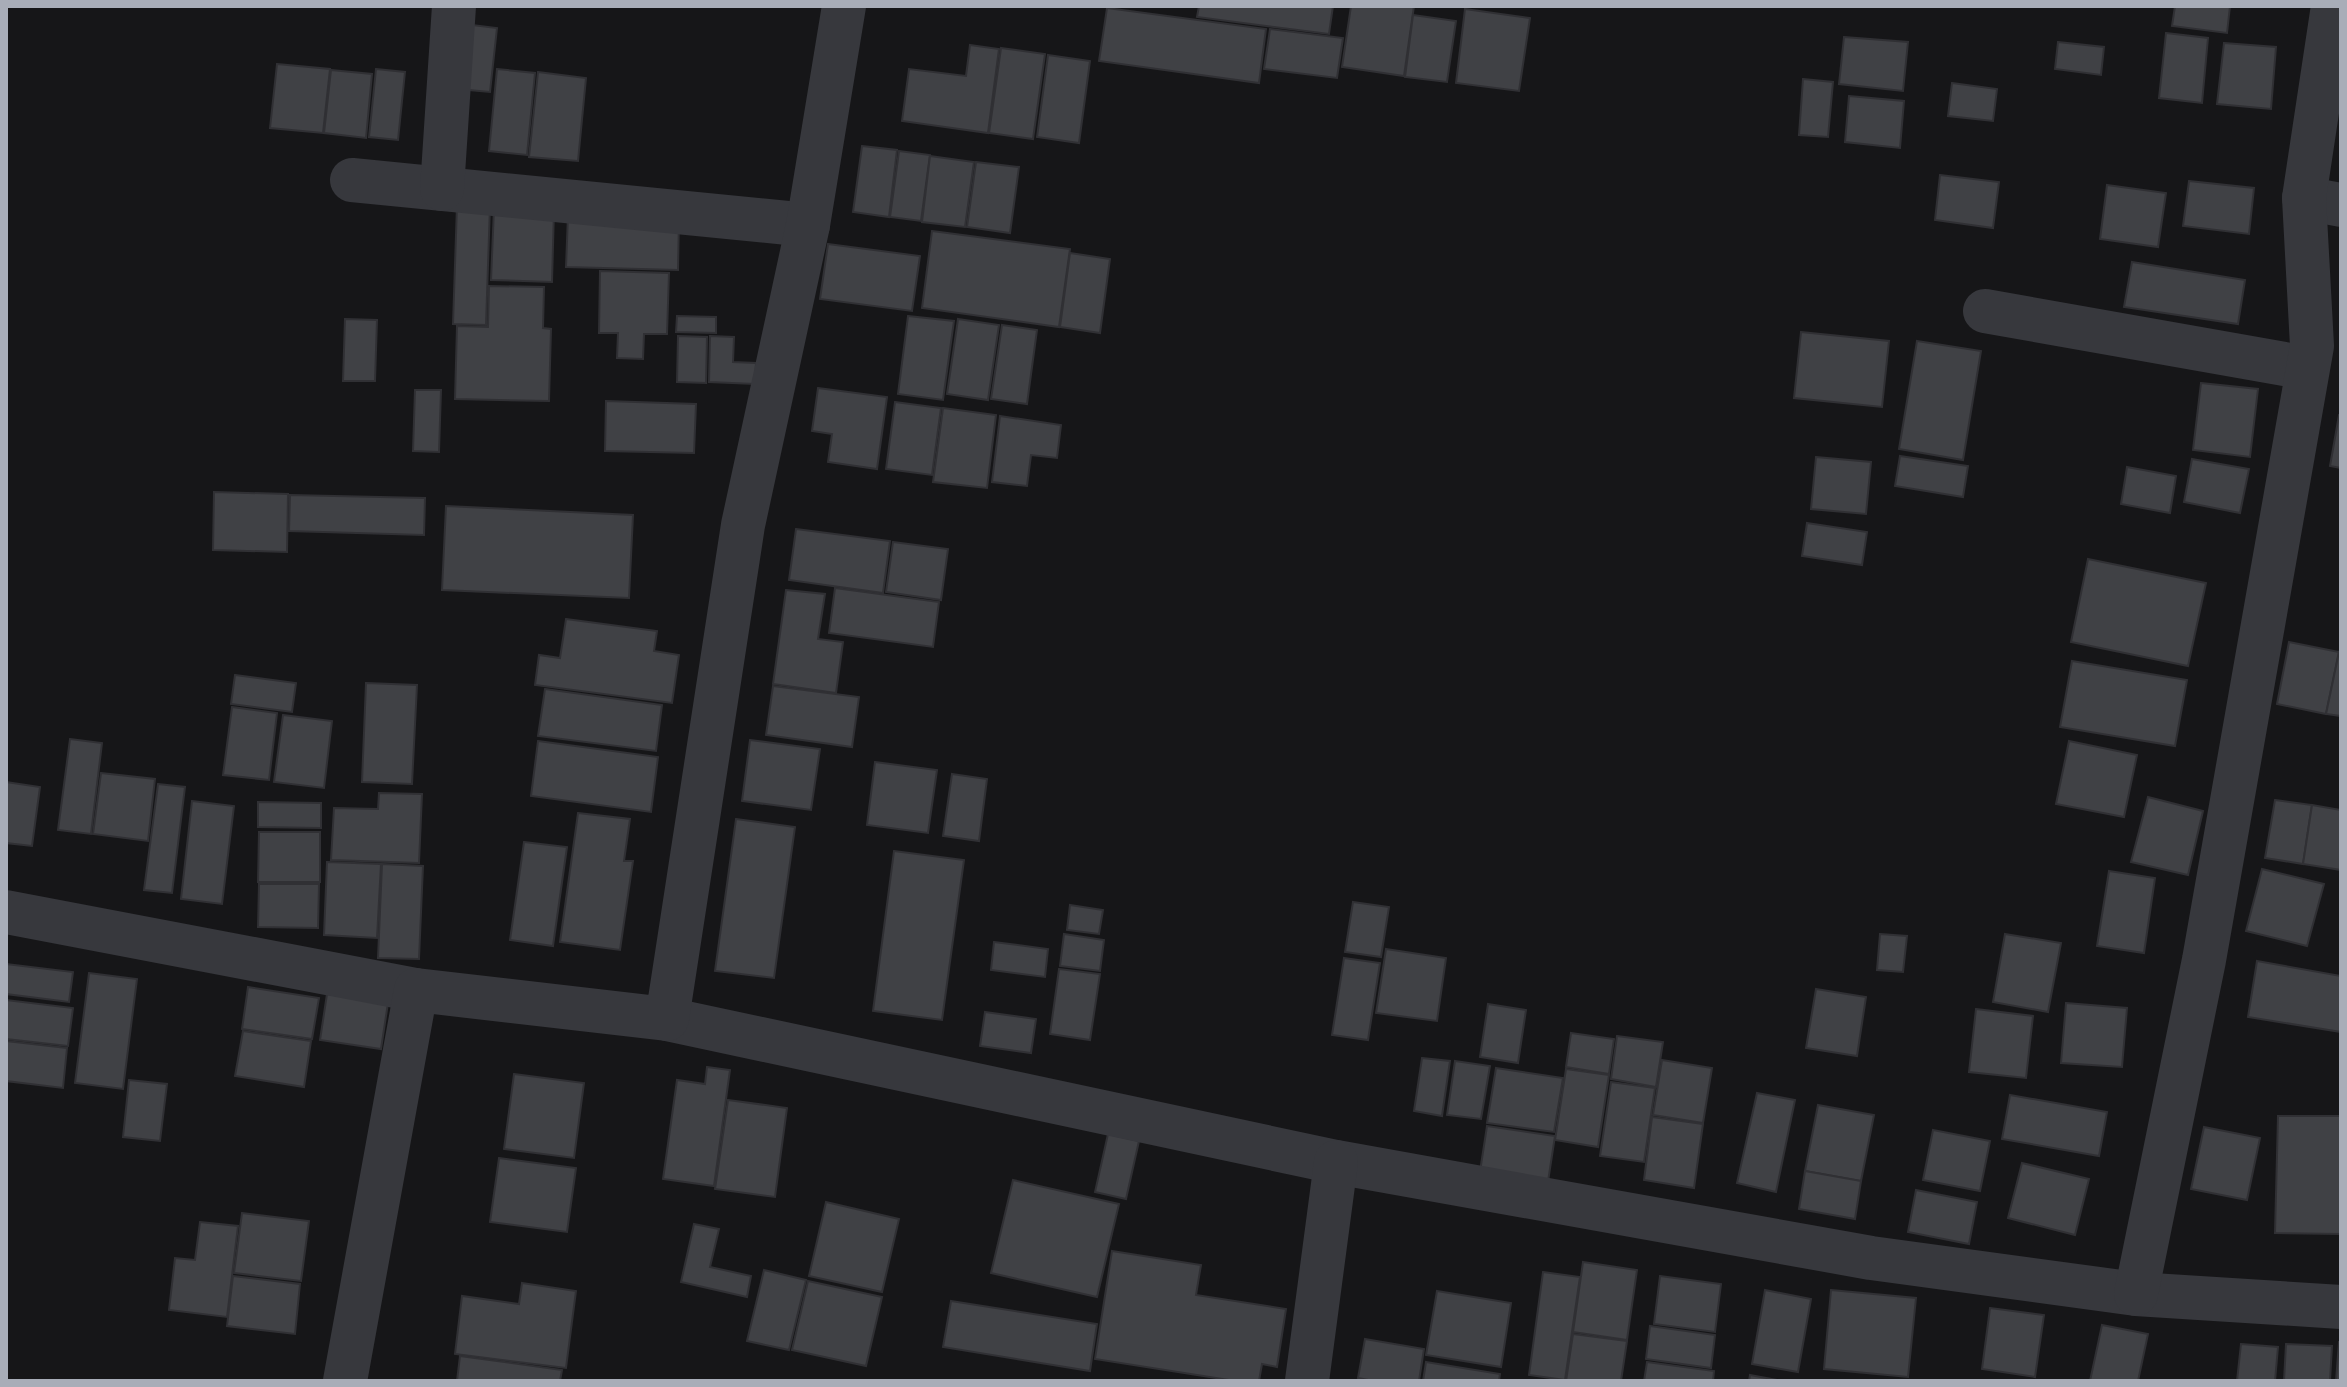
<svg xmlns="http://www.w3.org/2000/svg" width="2347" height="1387" viewBox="0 0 2347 1387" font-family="'Noto Sans',sans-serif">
<rect width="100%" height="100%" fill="#161618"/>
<g fill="#404145" stroke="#303034" stroke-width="2">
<polygon points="1199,6 1333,6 1329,34 1197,17"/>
<polygon points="1351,6 1414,6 1404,76 1342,67"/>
<polygon points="2175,6 2230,6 2227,33 2172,26"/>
<polygon points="1107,8 1266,29 1259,83 1099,61"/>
<polygon points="1465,9 1530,18 1519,91 1456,83"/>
<polygon points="1413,15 1456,21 1447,82 1405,77"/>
<polygon points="464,24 497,28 490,92 458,89"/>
<polygon points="1270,29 1343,38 1337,78 1264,69"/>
<polygon points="2166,33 2208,38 2202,103 2159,98"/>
<polygon points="1844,37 1908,42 1903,91 1839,84"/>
<polygon points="2058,42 2104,47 2101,75 2055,69"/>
<polygon points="2224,43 2276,47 2271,109 2217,104"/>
<polygon points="970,45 999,49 988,133 902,121 909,69 966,76"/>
<polygon points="1001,48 1045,54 1033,139 989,133"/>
<polygon points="1048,55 1090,61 1079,143 1037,137"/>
<polygon points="277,64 330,69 323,133 270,128"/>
<polygon points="376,69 405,72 398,140 369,137"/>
<polygon points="497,69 535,73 527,155 489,151"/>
<polygon points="331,70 372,74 366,138 324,133"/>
<polygon points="538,72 586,78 578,161 529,157"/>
<polygon points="1803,79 1833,82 1828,137 1799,135"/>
<polygon points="1952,83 1997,89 1993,121 1948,116"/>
<polygon points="1849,96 1904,101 1900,148 1845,142"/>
<polygon points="862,146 897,150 889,217 853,212"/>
<polygon points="899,151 930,155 921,221 890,217"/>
<polygon points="930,156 974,162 965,227 922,222"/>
<polygon points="976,162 1019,167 1010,233 967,227"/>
<polygon points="1940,175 1999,182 1993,228 1935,220"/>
<polygon points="2189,181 2254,188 2249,234 2183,226"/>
<polygon points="2107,185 2166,193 2158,247 2100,239"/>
<polygon points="457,205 490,206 486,325 453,324"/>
<polygon points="494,208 554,210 552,282 491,280"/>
<polygon points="568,215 679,218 678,270 566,267"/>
<polygon points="932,231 1070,249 1059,327 922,308"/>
<polygon points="828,244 920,256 912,311 820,299"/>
<polygon points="1070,253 1110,259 1100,333 1060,327"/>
<polygon points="2132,262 2245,280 2238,324 2124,307"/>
<polygon points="600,271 669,273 667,334 644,334 643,359 617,358 618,333 599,333"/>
<polygon points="489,286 544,287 543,328 551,329 549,401 455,399 457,326 488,327"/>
<polygon points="677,316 716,317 716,333 676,332"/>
<polygon points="908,316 954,321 943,400 898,394"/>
<polygon points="345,319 377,320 375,381 343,381"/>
<polygon points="958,319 999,325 988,400 947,394"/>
<polygon points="1002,325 1037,330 1027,404 991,399"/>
<polygon points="1801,332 1889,341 1882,407 1794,398"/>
<polygon points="678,336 707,337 706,383 677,382"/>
<polygon points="710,336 734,337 733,362 756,363 755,384 709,382"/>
<polygon points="1917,341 1981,351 1963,460 1899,449"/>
<polygon points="2201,383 2258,389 2250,457 2193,450"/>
<polygon points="818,388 887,397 877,469 828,462 832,434 812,431"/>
<polygon points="415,390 441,390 439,452 413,451"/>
<polygon points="606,401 696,404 694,453 605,451"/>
<polygon points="895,402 941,408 932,475 886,469"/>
<polygon points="943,408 996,415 987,488 933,482"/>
<polygon points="2339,415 2341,415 2341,468 2330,466"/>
<polygon points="1000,416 1061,425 1057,458 1031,455 1027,486 992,482"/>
<polygon points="1900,456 1968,466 1963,497 1895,486"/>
<polygon points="1816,457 1871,462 1866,514 1811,509"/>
<polygon points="2192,459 2249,469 2240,513 2184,502"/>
<polygon points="2127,467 2176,476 2170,513 2121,504"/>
<polygon points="214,492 288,494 287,552 213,550"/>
<polygon points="290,495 425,498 424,535 289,531"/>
<polygon points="446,506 633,515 629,598 442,590"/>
<polygon points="1807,523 1867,532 1862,565 1802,556"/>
<polygon points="796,529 890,541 883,593 789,580"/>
<polygon points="893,542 948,549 941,600 886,592"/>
<polygon points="2088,559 2206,583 2188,666 2071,642"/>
<polygon points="835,588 939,602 933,647 829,633"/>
<polygon points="786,590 825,594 818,639 843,642 836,693 773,684"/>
<polygon points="566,619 657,631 654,651 679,655 672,703 535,685 539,655 560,658"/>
<polygon points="2289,642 2339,652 2326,714 2277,704"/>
<polygon points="2339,652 2341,653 2341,716 2326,714"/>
<polygon points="2072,661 2187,680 2175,746 2060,727"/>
<polygon points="235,675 296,683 292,712 231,704"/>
<polygon points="366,683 417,685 412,784 362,782"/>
<polygon points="773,686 859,697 852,747 766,735"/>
<polygon points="545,689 662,705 656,751 538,736"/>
<polygon points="232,707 277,713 269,780 223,775"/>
<polygon points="283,715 332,721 324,788 274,782"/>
<polygon points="70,739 102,743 91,834 58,830"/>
<polygon points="750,740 820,749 811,810 742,801"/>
<polygon points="538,741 658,757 651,812 531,796"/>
<polygon points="2069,741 2137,755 2124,817 2056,804"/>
<polygon points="875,762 937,770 928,833 867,825"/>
<polygon points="101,773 155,779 148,841 93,834"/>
<polygon points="952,774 987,779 979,841 943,836"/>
<polygon points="6,782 40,787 32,846 6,843"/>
<polygon points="158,784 185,787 172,893 144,890"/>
<polygon points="379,793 422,794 419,863 331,860 334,808 378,809"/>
<polygon points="2148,797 2203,811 2188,875 2131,862"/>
<polygon points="2275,800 2312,805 2303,864 2265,858"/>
<polygon points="192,801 234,806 222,904 181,899"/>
<polygon points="258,802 321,803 321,828 258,827"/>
<polygon points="2312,805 2341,810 2341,870 2303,864"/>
<polygon points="578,813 630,819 624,861 633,861 620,950 560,942"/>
<polygon points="736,819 795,827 774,978 715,971"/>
<polygon points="259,832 320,832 320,882 258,882"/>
<polygon points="524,842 567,847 553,946 510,940"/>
<polygon points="894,851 964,860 942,1020 873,1011"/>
<polygon points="327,862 381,864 377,938 324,935"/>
<polygon points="382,864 423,866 419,959 378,958"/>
<polygon points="2262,869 2324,884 2307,946 2246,931"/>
<polygon points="2109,871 2155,878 2144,953 2097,946"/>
<polygon points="259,884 319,884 318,928 258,927"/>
<polygon points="1353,902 1389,907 1381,957 1345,952"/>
<polygon points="1070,905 1103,910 1099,934 1067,930"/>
<polygon points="1064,934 1104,940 1100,971 1060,966"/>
<polygon points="1880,934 1907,936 1903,972 1877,970"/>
<polygon points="2005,934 2061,943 2048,1012 1993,1002"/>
<polygon points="994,942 1048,949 1045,977 991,970"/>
<polygon points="1386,949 1446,958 1437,1021 1376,1013"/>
<polygon points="1344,958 1380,963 1368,1040 1332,1035"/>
<polygon points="2257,961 2341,976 2341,1032 2248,1017"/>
<polygon points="6,964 73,972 69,1002 6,994"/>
<polygon points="1059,969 1100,974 1090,1040 1050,1034"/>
<polygon points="89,973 137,979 123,1089 75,1083"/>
<polygon points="248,987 319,998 312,1039 242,1029"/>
<polygon points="1816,989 1866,997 1857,1056 1806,1048"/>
<polygon points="327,994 388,1003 381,1049 320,1040"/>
<polygon points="6,1000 73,1008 68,1046 6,1039"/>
<polygon points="2066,1003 2127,1008 2122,1067 2061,1063"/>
<polygon points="1488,1004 1526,1010 1518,1063 1480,1057"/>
<polygon points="1976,1009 2033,1016 2026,1078 1969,1072"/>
<polygon points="985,1012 1036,1019 1031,1053 980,1046"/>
<polygon points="243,1031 311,1041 304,1087 235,1076"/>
<polygon points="1571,1033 1614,1039 1609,1074 1566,1067"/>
<polygon points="1617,1036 1663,1042 1656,1087 1611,1079"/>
<polygon points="6,1041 67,1048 63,1088 6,1081"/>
<polygon points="1422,1058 1450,1061 1442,1116 1414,1111"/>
<polygon points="1662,1060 1712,1068 1703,1123 1653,1115"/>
<polygon points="1455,1061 1490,1066 1481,1119 1447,1115"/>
<polygon points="707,1067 730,1070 714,1186 663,1179 677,1080 705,1084"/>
<polygon points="1496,1068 1563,1078 1554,1132 1487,1123"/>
<polygon points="1566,1069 1609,1075 1598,1147 1555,1140"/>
<polygon points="514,1074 584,1083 574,1158 504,1149"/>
<polygon points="129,1080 167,1084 160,1141 123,1137"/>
<polygon points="1611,1082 1655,1088 1644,1162 1600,1156"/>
<polygon points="1757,1093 1795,1100 1776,1192 1737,1183"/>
<polygon points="2010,1095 2107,1112 2099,1156 2002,1139"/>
<polygon points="728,1100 787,1108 775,1197 715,1189"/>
<polygon points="1818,1105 1874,1115 1861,1181 1805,1171"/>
<polygon points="2278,1116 2341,1116 2341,1234 2275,1233"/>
<polygon points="1652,1117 1703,1124 1694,1188 1644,1180"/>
<polygon points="1487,1126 1555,1136 1547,1188 1479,1178"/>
<polygon points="2204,1127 2260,1138 2247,1200 2191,1189"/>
<polygon points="1933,1130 1990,1141 1980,1191 1923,1180"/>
<polygon points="1108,1134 1139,1141 1126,1199 1095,1192"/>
<polygon points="499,1158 576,1168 567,1232 490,1222"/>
<polygon points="2022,1163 2089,1179 2075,1235 2008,1218"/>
<polygon points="1805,1171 1861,1181 1855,1219 1799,1209"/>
<polygon points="1013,1180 1119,1204 1097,1297 991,1273"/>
<polygon points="1916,1190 1977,1202 1969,1244 1908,1232"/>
<polygon points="826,1202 899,1219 882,1292 809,1276"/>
<polygon points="242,1213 309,1221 301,1281 234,1273"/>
<polygon points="200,1222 238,1226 227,1317 169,1310 175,1258 195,1260"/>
<polygon points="694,1224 719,1229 710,1267 751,1276 747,1297 681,1282"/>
<polygon points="1112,1251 1201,1265 1196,1295 1286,1309 1277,1367 1262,1364 1259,1381 1235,1381 1095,1359"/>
<polygon points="1583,1262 1637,1270 1627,1340 1573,1332"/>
<polygon points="764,1270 806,1280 789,1350 747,1341"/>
<polygon points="1543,1272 1580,1277 1565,1380 1529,1375"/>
<polygon points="233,1276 300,1284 295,1334 227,1326"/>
<polygon points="1660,1276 1721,1284 1715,1332 1654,1324"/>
<polygon points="808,1281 882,1297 866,1366 792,1350"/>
<polygon points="522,1283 576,1291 566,1368 455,1354 462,1296 519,1304"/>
<polygon points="1765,1290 1811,1299 1798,1372 1752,1364"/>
<polygon points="1831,1290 1916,1298 1908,1377 1824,1369"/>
<polygon points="1437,1291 1511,1303 1501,1367 1426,1355"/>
<polygon points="951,1301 1097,1324 1090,1371 943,1347"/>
<polygon points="1990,1308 2044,1315 2035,1377 1982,1369"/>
<polygon points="2102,1325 2148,1334 2138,1381 2090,1381"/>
<polygon points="1650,1326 1715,1335 1711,1368 1646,1359"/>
<polygon points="1573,1334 1627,1341 1621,1381 1566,1381"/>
<polygon points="1365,1339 1424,1349 1419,1381 1373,1381 1358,1378"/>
<polygon points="2339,1342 2341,1342 2341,1381 2336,1381"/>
<polygon points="2241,1344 2278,1347 2275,1381 2237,1381"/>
<polygon points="2286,1344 2332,1346 2330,1381 2284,1381"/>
<polygon points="460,1356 562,1370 560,1381 457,1381"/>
<polygon points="1426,1362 1500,1374 1499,1381 1423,1381"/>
<polygon points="1647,1362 1714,1371 1713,1381 1644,1381"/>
<polygon points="1750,1375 1783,1381 1749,1381"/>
</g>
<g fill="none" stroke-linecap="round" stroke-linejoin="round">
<g stroke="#37383d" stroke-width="44">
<polyline points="352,180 808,225"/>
<polyline points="442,189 454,6"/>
<polyline points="2304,198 2341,205"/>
<polyline points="1985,311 2307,368"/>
<polyline points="6,912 416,990"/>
<polyline points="667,1019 1336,1162 1871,1258 2136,1294 2341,1307"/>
<polyline points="2136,1294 2204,960 2312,346 2304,198 2333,6"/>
<polyline points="345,1381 416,990 667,1019 743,525 808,225 844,6"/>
<polyline points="1307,1381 1336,1162"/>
</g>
</g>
<rect width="2347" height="1387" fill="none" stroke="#a8adb8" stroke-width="16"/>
</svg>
